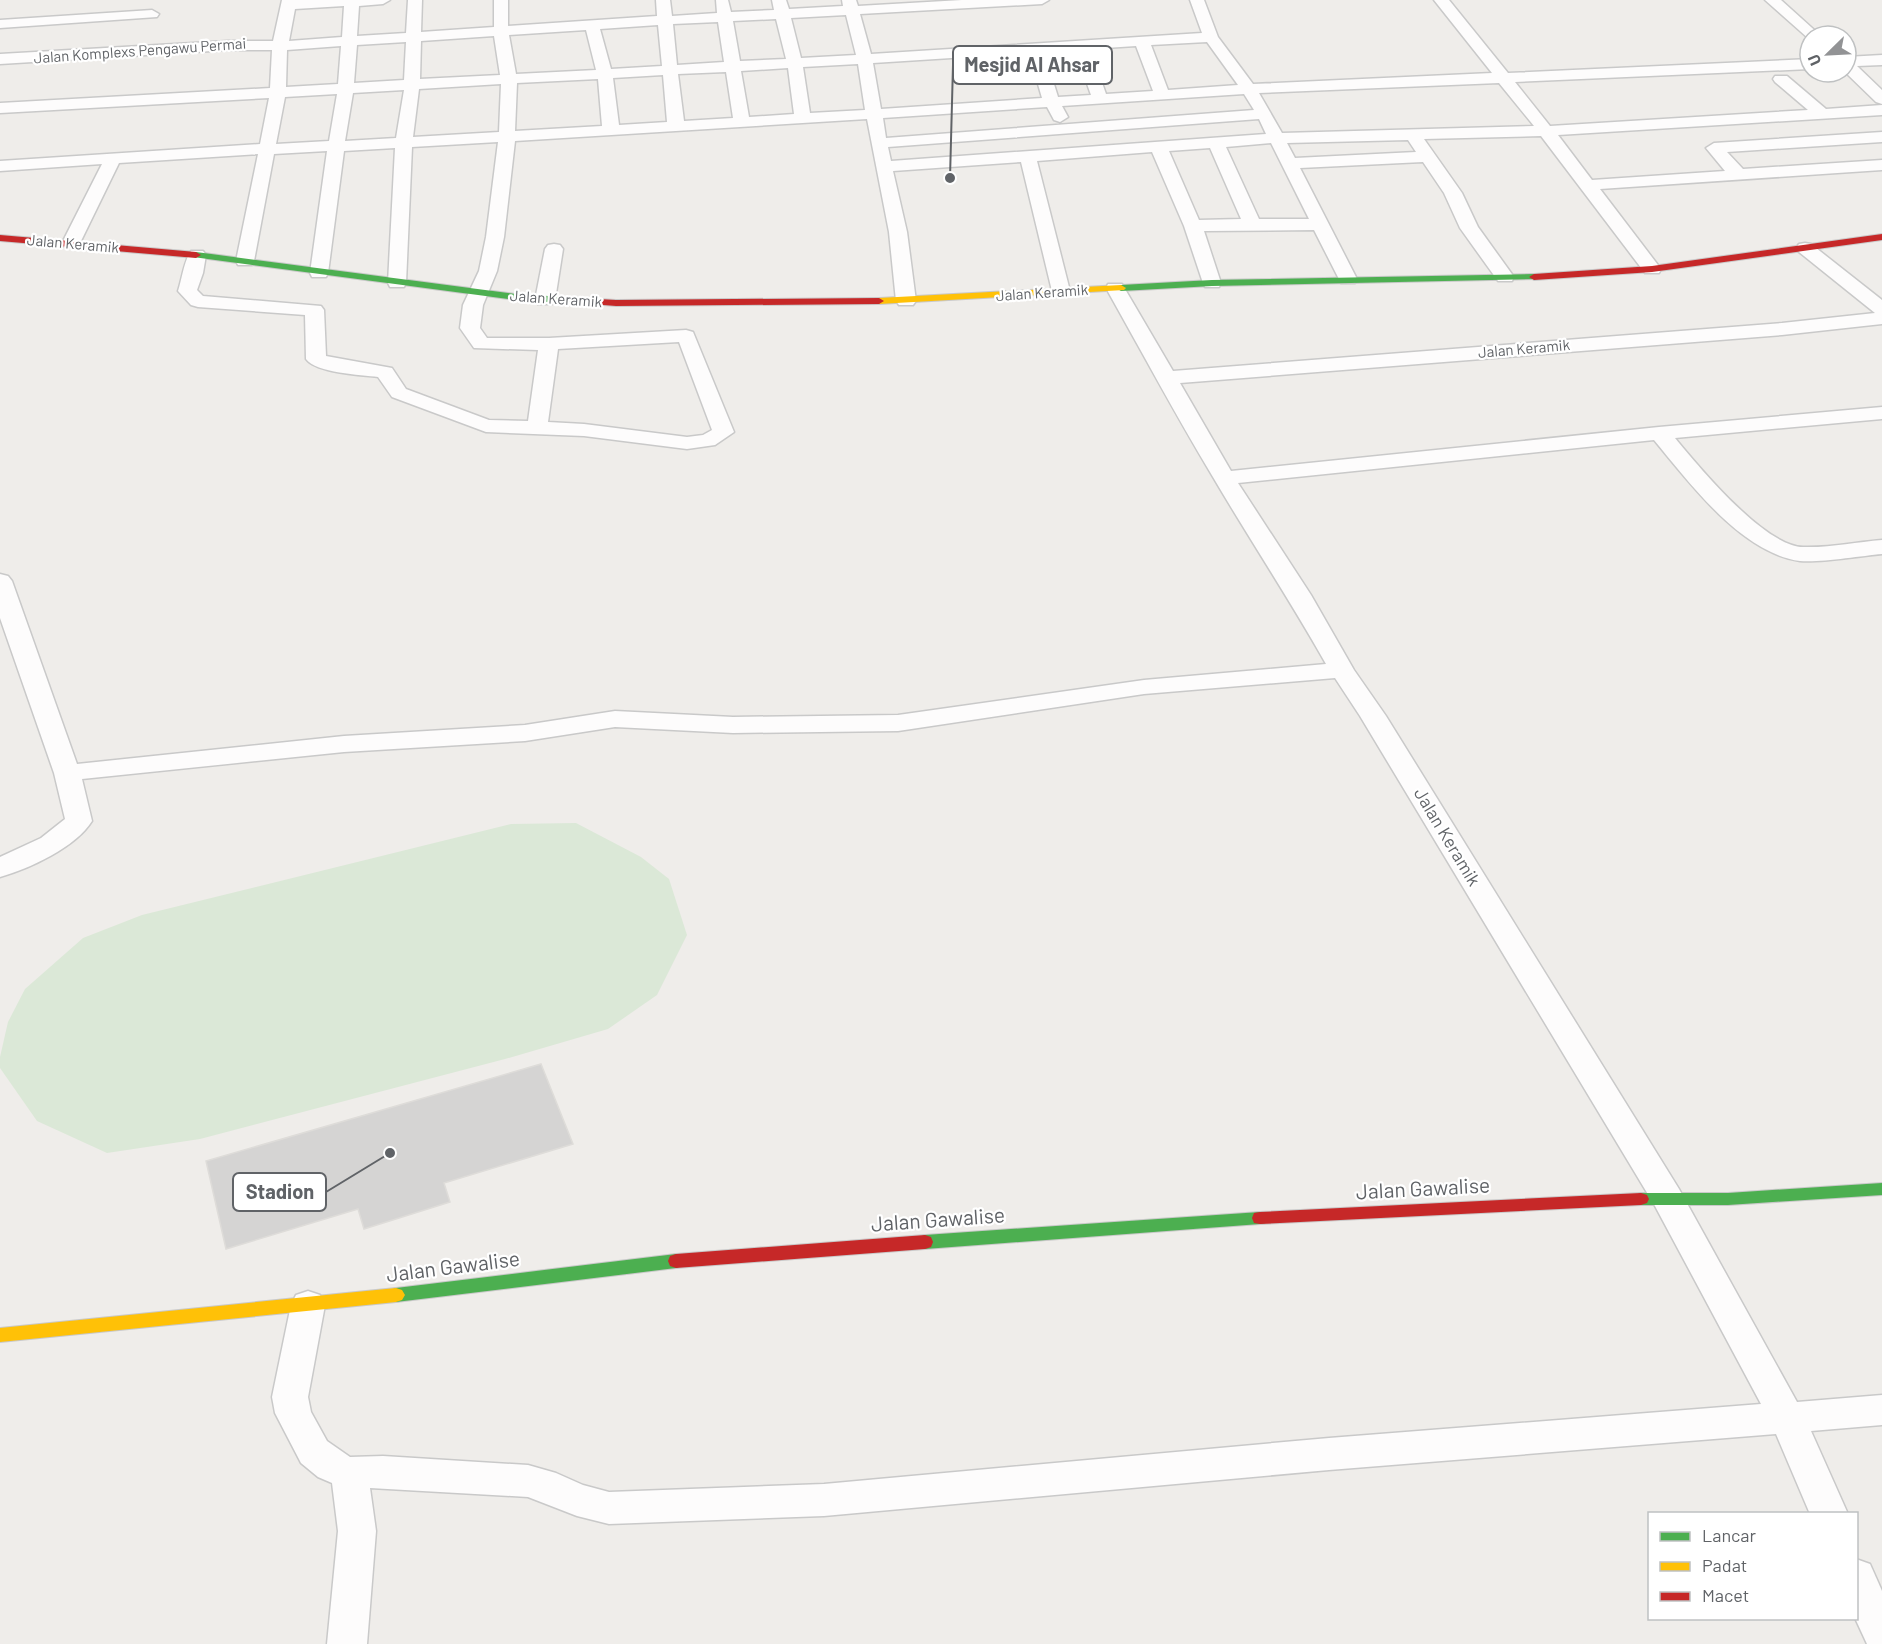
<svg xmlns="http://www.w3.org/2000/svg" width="1882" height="1644" viewBox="0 0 1882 1644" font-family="Barlow,sans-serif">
<rect width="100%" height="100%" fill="#efedea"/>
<polygon fill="#dbe8d7" points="576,823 641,857 669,879 687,935 657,995 608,1029 505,1059 200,1139 107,1153 37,1121 0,1068 0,1057 8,1022 25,989 83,938 142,915 511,824"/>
<polygon fill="#d5d4d3" stroke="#dedcd9" stroke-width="1.5" points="541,1064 573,1144 444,1183 450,1202 364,1229 358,1209 226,1249 206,1161"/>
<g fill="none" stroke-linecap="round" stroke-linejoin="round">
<defs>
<g id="street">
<path d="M 282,0 L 390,0 L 383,4 L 359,6 L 357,36 L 406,33 L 408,0 L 422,0 L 421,32 L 494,27 L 494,0 L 508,0 L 508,26 L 657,16 L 656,0 L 670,0 L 672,16 L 717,13 L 716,0 L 728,0 L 731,12 L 774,10 L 772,0 L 786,0 L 789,9 L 843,6 L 842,0 L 856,0 L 858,6 L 962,0 L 1049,0 L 1042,4 L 860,14 L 871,54 L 1202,33 L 1190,0 L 1204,0 L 1218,37 L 1253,84 L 1492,73 L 1434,0 L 1449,0 L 1508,73 L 1810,59 L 1810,69 L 1515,82 L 1550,126 L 1808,110 L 1775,82 L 1773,79 L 1775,76 L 1787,76 L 1826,109 L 1882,105 L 1882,115 L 1558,135 L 1592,180 L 1725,171 L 1706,148 L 1714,143 L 1882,132 L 1882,142 L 1727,152 L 1743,169 L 1882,160 L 1882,170 L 1600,189 L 1661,269 L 1659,273 L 1645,273 L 1541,136 L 1424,139 L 1462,193 L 1478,227 L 1514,277 L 1512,281 L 1498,281 L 1460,228 L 1444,193 L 1423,162 L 1300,168 L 1357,279 L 1355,283 L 1341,283 L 1314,230 L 1204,231 L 1221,283 L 1219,287 L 1205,287 L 1203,283 L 1184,226 L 1152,152 L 1037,161 L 1070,291 L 1068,295 L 1054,295 L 1052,291 L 1021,162 L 893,171 L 907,232 L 916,301 L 913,305 L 899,305 L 896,301 L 889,232 L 867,119 L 515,141 L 504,237 L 497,271 L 483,305 L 480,328 L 487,338 L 549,338 L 686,330 L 693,332 L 734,432 L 715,445 L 687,449 L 584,436 L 486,432 L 392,397 L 378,377 C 361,375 316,373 306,359 L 305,315 L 198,307 L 191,305 L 178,291 C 182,279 184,261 191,251 L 203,251 L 206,255 L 203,273 L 197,290 L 203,296 L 321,306 L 324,310 L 326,356 L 392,368 L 406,389 L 489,420 L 528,421 L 538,350 L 474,348 L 460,328 L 463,305 L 479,271 L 486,237 L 498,142 L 412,147 L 406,283 L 404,287 L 390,287 L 388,283 L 395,148 L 344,151 L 328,273 L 326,277 L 312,277 L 310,273 L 327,151 L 274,154 L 254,261 L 252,265 L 238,265 L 236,261 L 258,154 L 119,163 L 80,243 L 77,247 L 65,247 L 62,243 L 102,164 L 0,171 L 0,161 L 260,144 L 269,98 L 0,113 L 0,103 L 270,88 L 272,50 L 228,50 L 0,64 L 0,54 L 228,41 L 273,41 ZM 344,6 L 342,37 L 289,41 L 295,9 ZM 846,15 L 856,55 L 801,58 L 791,18 ZM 776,19 L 786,59 L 740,61 L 733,21 ZM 718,22 L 724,62 L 677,65 L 673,24 ZM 658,25 L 662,66 L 611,69 L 600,29 ZM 586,30 L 596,70 L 516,74 L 509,35 ZM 494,36 L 500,75 L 420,79 L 421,41 ZM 406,42 L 404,80 L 354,83 L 357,45 ZM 1207,42 L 1238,85 L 1168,90 L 1151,45 ZM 341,46 L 338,84 L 286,87 L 287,50 ZM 1136,46 L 1153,91 L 1106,94 L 1090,49 ZM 1075,50 L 1091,95 L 1058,97 L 1044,52 ZM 1029,53 L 1042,98 L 881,109 L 873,63 ZM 858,64 L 865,110 L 810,113 L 803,67 ZM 788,68 L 794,114 L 749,117 L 741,71 ZM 726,72 L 733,118 L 684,121 L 678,74 ZM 663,75 L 667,122 L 619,125 L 613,78 ZM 598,79 L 602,126 L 515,131 L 517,83 ZM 1499,83 L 1534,126 L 1282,133 L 1259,93 ZM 501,84 L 499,132 L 413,137 L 419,89 ZM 404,90 L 396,138 L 345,141 L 353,93 ZM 337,94 L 329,141 L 276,144 L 285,97 ZM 1244,94 L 1254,110 L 886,138 L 883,118 L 1047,107 L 1054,120 L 1060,122 L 1068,117 L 1062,106 ZM 1259,119 L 1266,134 L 891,161 L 888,147 ZM 1408,140 L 1416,152 L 1295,158 L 1287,143 ZM 1271,143 L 1309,219 L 1259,219 L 1226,147 ZM 1210,148 L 1241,219 L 1199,220 L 1169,151 ZM 679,342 L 712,430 L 703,435 L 687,437 L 584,424 L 548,422 L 558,349 Z"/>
<polygon points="1765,0 1781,0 1821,36 1810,36 1809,39"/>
<polygon points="152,10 159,14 157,17 0,28 0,20"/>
<polygon points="1882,55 1882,65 1857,66 1882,90 1882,104 1876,102 1845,72 1846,57"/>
<path d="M 1805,243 L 1811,244 L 1882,300 L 1882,324 L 1782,335 L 1180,383 L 1231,471 L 1659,427 L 1882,407 L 1882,419 L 1675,438 C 1699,467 1764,546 1803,547 C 1829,548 1856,542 1882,540 L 1882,554 C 1860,556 1819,563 1800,561 C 1741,553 1689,482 1654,440 L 1238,483 L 1311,595 L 1354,670 L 1386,716 L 1679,1189 L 1797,1402 L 1882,1395 L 1882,1425 L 1811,1431 L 1848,1514 L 1810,1514 L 1776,1434 L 1329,1470 L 824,1516 L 609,1524 L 577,1516 L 528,1497 L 370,1488 L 376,1531 L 367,1644 L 327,1644 L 338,1531 L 332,1483 L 318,1477 L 301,1463 L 275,1413 L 272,1397 L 291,1305 L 296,1295 L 308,1291 L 320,1295 L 325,1305 L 308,1397 L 311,1412 L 327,1441 L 350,1457 L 383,1456 L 528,1465 L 556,1473 L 583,1485 L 609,1492 L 824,1484 L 1329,1438 L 1761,1404 L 1655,1206 L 1360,716 L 1335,678 L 1144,694 L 898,731 L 733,733 L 615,727 L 525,741 L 344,752 L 82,779 L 92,821 C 76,847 29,869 0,877 L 0,857 L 41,838 L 65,819 L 54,773 L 0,618 L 0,574 L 8,576 L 12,581 L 77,764 L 344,736 L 525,725 L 615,711 L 733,717 L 898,715 L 1144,680 L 1326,664 C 1290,600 1250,540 1213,477 C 1175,414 1142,352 1106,288 L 1108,284 L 1122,284 L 1173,371 L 1782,323 L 1875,313 L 1799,252 L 1796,248 L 1799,244 Z"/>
<polygon points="554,244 560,245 563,249 555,300 552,304 538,304 535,300 545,249 548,245"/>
<polygon points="1856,1559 1870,1564 1882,1591 1882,1644 1867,1644 1855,1618"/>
</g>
<g id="fast">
<polygon points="196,252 515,294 582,298 587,301 582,304 515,300 193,257 193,253"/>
<polygon points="1534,274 1539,277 1537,279 1212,286 1121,291 1116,288 1121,285 1212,280"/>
<polygon points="1882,1183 1882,1195 1728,1205 1641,1205 1635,1203 1633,1199 1635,1195 1641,1193 1728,1193"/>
<polygon points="1260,1212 1266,1213 1268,1218 1266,1223 1260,1224 925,1249 919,1247 917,1242 919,1237 925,1235"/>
<polygon points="676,1254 682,1256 684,1261 682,1266 676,1268 396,1302 390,1300 387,1295 390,1290 396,1288"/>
</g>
<g id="slow">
<polygon points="1121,285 1126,288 1124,290 879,304 874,301 879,298"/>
<polygon points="396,1288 402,1290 405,1295 402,1300 396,1302 0,1342 0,1328"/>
</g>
<g id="jam">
<polygon points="1882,234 1882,240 1652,272 1534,280 1529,277 1534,274 1652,266"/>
<polygon points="0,235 196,252 201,255 196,258 0,241"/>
<polygon points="582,298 616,300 879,298 884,301 879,304 616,306 579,303 577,301"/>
<polygon points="1641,1193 1647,1195 1649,1199 1647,1203 1641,1205 1260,1224 1254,1223 1252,1218 1254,1213 1260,1212"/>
<polygon points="925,1235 931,1237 933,1242 931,1247 925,1249 676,1268 670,1266 668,1261 670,1256 676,1254"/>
</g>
</defs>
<use href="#street" stroke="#c9c9c9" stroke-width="3"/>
<use href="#fast" stroke="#c9c9c9" stroke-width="2"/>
<use href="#slow" stroke="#c9c9c9" stroke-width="2"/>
<use href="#jam" stroke="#c9c9c9" stroke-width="2"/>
<use href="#street" fill="#fdfcfc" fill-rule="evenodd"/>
<use href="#fast" fill="#4caf50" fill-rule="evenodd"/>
<use href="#slow" fill="#ffc107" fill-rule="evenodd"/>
<use href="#jam" fill="#c62828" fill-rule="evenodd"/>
</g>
<g text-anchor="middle" stroke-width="4.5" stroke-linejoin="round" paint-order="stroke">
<g font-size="15" fill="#606367" stroke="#fff">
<text transform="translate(140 51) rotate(-4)" y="5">Jalan Komplexs Pengawu Permai</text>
<text transform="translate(73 244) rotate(5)" y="5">Jalan Keramik</text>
<text transform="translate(1042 293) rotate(-4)" y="5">Jalan Keramik</text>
<text transform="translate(556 299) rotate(4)" y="5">Jalan Keramik</text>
<text transform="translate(1524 349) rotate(-5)" y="5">Jalan Keramik</text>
</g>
<g font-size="18" fill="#606367" stroke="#fff">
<text transform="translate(1447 837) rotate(59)" y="6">Jalan Keramik</text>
</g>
<g font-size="21" fill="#606367" stroke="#fff">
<text transform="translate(1423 1189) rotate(-3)" y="7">Jalan Gawalise</text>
<text transform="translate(938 1220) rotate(-4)" y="7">Jalan Gawalise</text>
<text transform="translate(453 1267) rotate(-7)" y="7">Jalan Gawalise</text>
</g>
</g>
<path fill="none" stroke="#606367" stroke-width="2" d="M950 178L953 65M390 1153L326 1192"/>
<g fill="#606367" stroke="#fff" stroke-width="2">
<circle cx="950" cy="178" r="6"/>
<circle cx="390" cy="1153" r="6"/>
</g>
<g fill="#fff" stroke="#606367" stroke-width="2">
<rect x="953" y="46" width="159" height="38" rx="6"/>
<rect x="233" y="1173" width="93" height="38" rx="6"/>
</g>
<g font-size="20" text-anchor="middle" font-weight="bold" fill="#606367">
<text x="1032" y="72">Mesjid Al Ahsar</text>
<text x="280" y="1199">Stadion</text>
</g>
<rect x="1648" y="1512" width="210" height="108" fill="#ffffff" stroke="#bfc1c2" stroke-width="1.5"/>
<rect x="1660" y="1532" width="30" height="9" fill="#4caf50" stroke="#bfc1c2" stroke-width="1.5"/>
<text x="1702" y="1542" font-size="18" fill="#606367">Lancar</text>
<rect x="1660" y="1562" width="30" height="9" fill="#ffc107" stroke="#bfc1c2" stroke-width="1.5"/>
<text x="1702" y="1572" font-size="18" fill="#606367">Padat</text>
<rect x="1660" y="1592" width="30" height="9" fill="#c62828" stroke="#bfc1c2" stroke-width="1.5"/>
<text x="1702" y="1602" font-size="18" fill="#606367">Macet</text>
<g transform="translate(1828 54) rotate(246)"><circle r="28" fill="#ffffff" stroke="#bfc1c2" stroke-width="1.5"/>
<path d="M0-4.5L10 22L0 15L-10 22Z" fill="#929395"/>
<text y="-9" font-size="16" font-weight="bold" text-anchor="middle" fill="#606367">U</text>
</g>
</svg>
